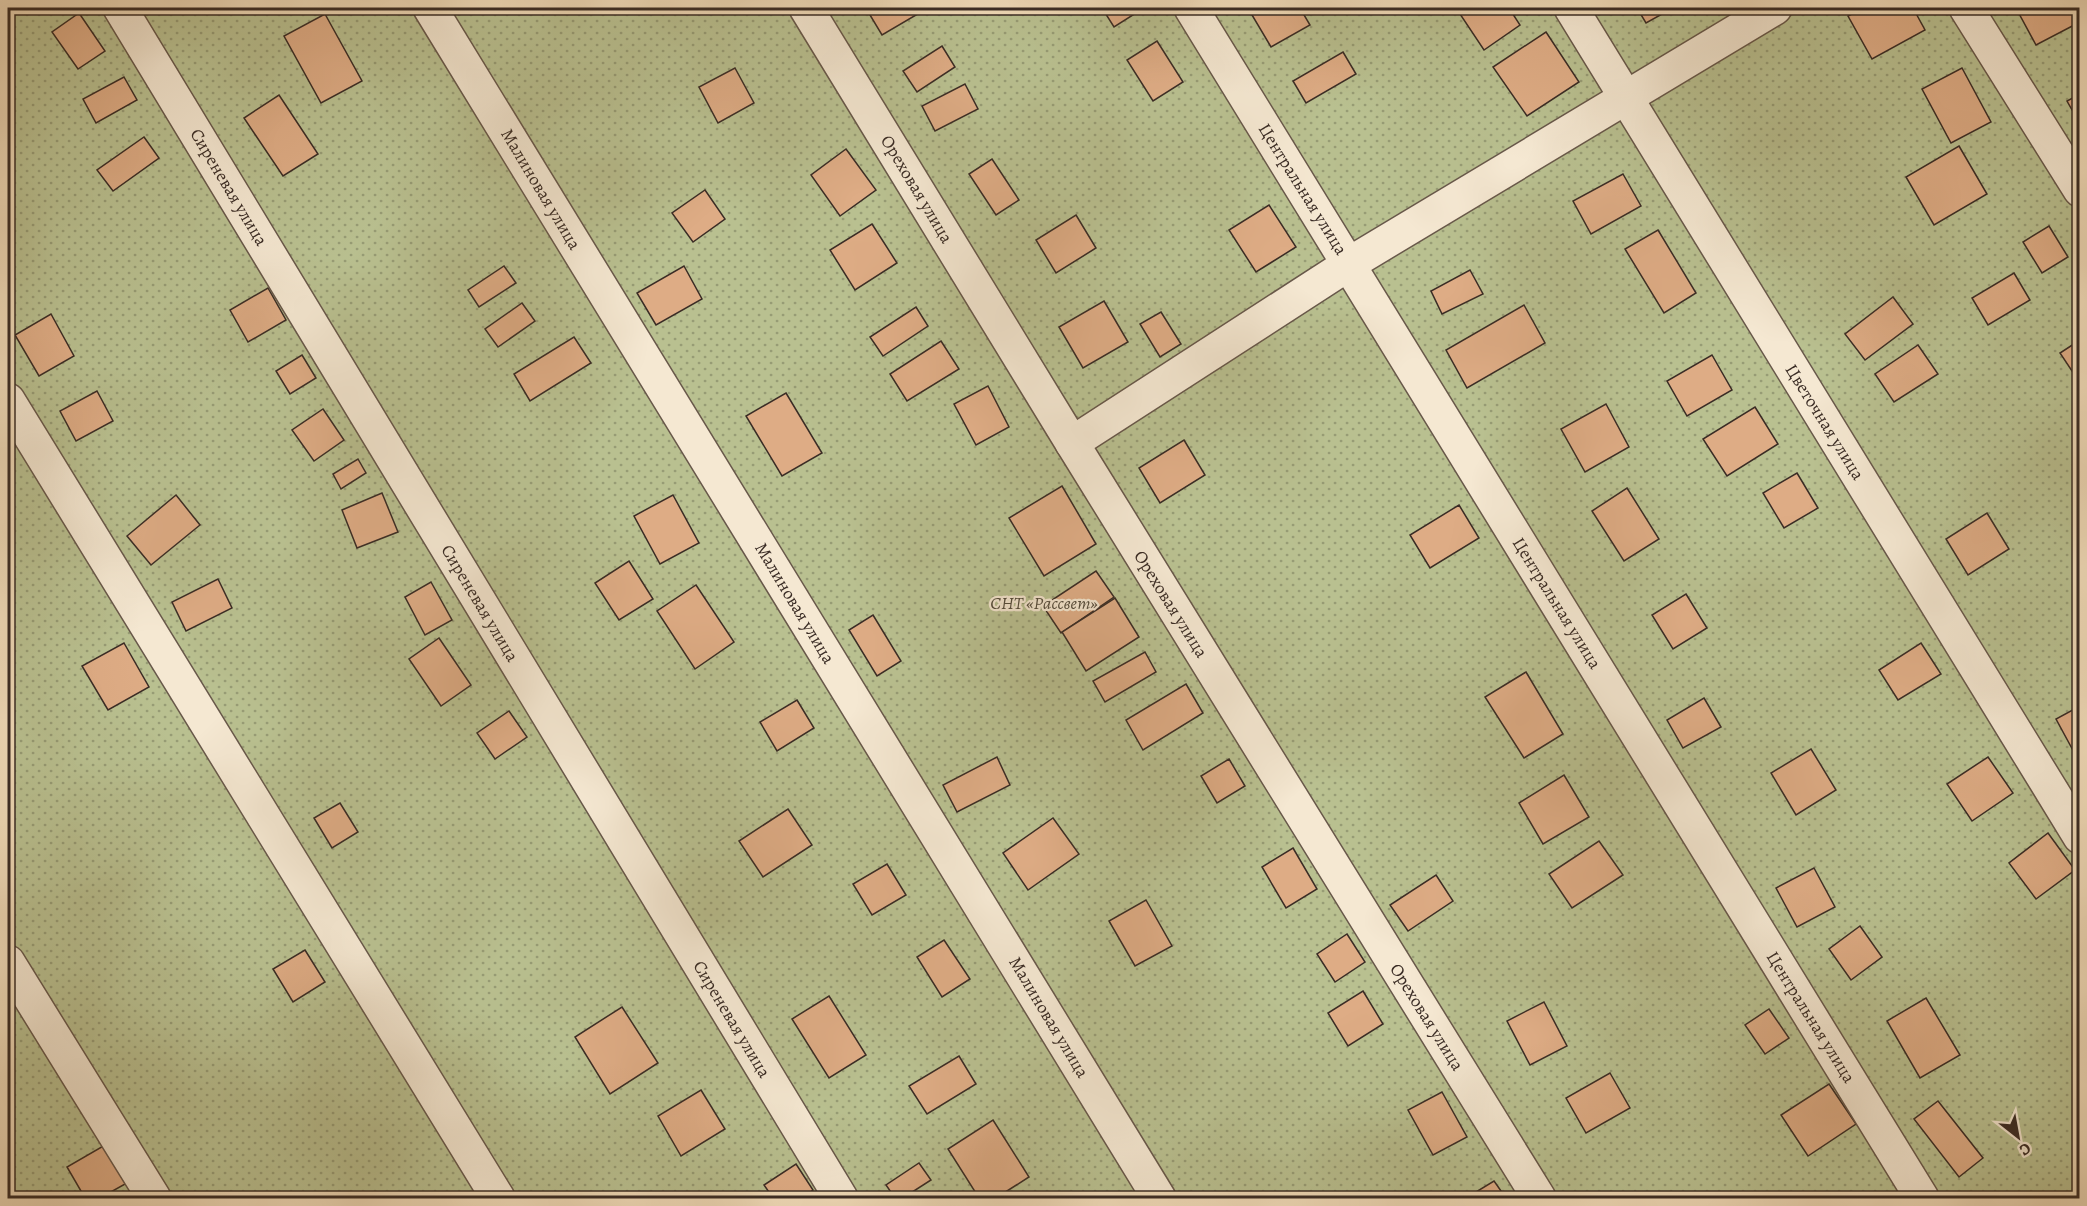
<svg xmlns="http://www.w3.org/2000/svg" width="2087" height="1206" viewBox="0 0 2087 1206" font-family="Alegreya,serif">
<defs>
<pattern id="grass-dots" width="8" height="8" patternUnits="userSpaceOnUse" patternTransform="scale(1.5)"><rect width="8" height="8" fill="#b9c090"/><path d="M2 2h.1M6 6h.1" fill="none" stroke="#979c75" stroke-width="1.8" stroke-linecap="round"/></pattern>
</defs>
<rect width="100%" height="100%" fill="#f0dbb9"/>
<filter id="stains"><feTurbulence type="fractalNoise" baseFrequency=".00333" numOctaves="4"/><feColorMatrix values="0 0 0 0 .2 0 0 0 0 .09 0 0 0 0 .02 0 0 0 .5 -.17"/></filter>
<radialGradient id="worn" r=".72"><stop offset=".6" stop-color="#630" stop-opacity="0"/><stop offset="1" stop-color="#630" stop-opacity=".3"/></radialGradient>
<rect fill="url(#grass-dots)" stroke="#7a765a" stroke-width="1.5" x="8" y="8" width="2071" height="1190"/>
<g fill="#deac85" stroke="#3a2c25" stroke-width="1.5">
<polygon points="883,8 928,8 882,35 870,15"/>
<polygon points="1102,8 1144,8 1114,27"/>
<polygon points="1264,8 1300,8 1310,25 1271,47 1252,15"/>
<polygon points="1456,8 1509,8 1520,25 1484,50"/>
<polygon points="1637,8 1673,8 1646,23"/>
<polygon points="1864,8 1913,8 1925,30 1872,59 1848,16"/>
<polygon points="2016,8 2079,8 2080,22 2036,45"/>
<polygon points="79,13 105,51 78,69 52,32"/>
<polygon points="325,14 362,81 321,103 284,36"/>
<polygon points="1546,32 1579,82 1527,116 1493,67"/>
<polygon points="1157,41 1183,82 1153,101 1127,60"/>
<polygon points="942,46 955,67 917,92 903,71"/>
<polygon points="1343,52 1356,74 1306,103 1293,81"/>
<polygon points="735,68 754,103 718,123 699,87"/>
<polygon points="1962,68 1991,122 1951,143 1922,89"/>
<polygon points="124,77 137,100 96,123 83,99"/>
<polygon points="965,84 978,109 935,131 922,106"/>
<polygon points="2080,94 2080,124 2067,101"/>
<polygon points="279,95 318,154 283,176 244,118"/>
<polygon points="144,137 159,158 113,191 97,170"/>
<polygon points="1959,146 1987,194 1934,225 1906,177"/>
<polygon points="846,149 876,190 840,216 811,175"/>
<polygon points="992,159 1019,200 996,215 969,174"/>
<polygon points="1623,174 1641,206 1591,234 1573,201"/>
<polygon points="705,190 725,219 693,242 672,213"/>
<polygon points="1269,205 1296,247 1256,272 1229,230"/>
<polygon points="1076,215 1096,248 1056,273 1036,240"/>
<polygon points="872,224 897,263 855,290 830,250"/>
<polygon points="2049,226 2068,257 2042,273 2023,242"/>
<polygon points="1658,230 1696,293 1664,313 1625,249"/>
<polygon points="504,266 516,283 479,307 468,290"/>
<polygon points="684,266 702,299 656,325 637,293"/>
<polygon points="1470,270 1483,294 1442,314 1431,291"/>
<polygon points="2014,273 2030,300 1988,325 1972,298"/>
<polygon points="268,288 286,320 248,342 230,310"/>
<polygon points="1893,297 1913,324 1865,360 1845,334"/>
<polygon points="1104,301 1128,342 1083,368 1059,327"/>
<polygon points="522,303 535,321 498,347 485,329"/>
<polygon points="1524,305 1545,343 1467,388 1446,350"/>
<polygon points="916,307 928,326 883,356 870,337"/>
<polygon points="1161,312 1181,344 1160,357 1140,324"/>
<polygon points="51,314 74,356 39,376 15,335"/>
<polygon points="574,337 591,363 530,401 514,374"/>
<polygon points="2080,340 2080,383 2060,353"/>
<polygon points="941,341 959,369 907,401 890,374"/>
<polygon points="1918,345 1938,374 1894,402 1875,374"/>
<polygon points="302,355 316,378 290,394 276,371"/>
<polygon points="1712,355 1732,390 1687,416 1667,381"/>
<polygon points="988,386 1009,427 976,445 954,404"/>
<polygon points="97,391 113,421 76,441 60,411"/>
<polygon points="786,393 822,453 782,476 746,416"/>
<polygon points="1606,404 1629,447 1585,472 1561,429"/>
<polygon points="1755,407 1778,444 1727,476 1703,439"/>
<polygon points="323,409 344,440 314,461 292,430"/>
<polygon points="1184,440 1205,475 1160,503 1139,468"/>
<polygon points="358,459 366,473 341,489 333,474"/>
<polygon points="1797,473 1818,508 1784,528 1763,493"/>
<polygon points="1062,486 1096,544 1044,576 1009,518"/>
<polygon points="1627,488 1659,539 1624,561 1592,511"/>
<polygon points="382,493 398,532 357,548 342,510"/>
<polygon points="176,495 200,525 151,565 127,536"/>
<polygon points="673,495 699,543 660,564 634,516"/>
<polygon points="1459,505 1479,538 1430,568 1410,535"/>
<polygon points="1987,513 2009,549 1968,575 1946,539"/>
<polygon points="629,561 653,599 619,620 595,583"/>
<polygon points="1096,571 1114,597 1061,633 1043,606"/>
<polygon points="218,579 232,608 186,631 172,602"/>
<polygon points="431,582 452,620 425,635 405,597"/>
<polygon points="696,585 734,642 695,669 657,611"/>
<polygon points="1686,594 1707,628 1673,649 1652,615"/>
<polygon points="1115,598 1139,637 1086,671 1062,632"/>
<polygon points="873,615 901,661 877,676 849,630"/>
<polygon points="439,638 471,685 441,706 409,659"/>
<polygon points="124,643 149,687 108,710 82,666"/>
<polygon points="1921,643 1941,674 1898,700 1879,670"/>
<polygon points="1145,652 1156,672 1105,702 1093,681"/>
<polygon points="1526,672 1563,734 1524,758 1485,697"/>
<polygon points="1186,684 1203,713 1143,750 1126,720"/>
<polygon points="1704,698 1721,727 1683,748 1667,720"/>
<polygon points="797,700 814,728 777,751 760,722"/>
<polygon points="2080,706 2080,751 2075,754 2056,719"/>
<polygon points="509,711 527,737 495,759 477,733"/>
<polygon points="1811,749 1836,790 1796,815 1771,773"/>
<polygon points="997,757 1010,785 957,812 943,785"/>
<polygon points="1988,757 2013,793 1972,821 1947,784"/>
<polygon points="1229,759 1245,786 1217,803 1201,776"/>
<polygon points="1564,775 1589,817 1543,844 1519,803"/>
<polygon points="340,803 358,832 332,848 314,818"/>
<polygon points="788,809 812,845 763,877 739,841"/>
<polygon points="1053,818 1079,854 1028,890 1003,853"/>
<polygon points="2048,833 2075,870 2036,899 2009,863"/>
<polygon points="1599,841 1623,875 1572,908 1549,874"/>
<polygon points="1293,848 1317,889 1286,908 1262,867"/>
<polygon points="887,864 906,895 872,915 853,884"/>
<polygon points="1814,868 1835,907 1797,927 1776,888"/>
<polygon points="1436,875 1453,901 1408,931 1390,905"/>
<polygon points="1146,900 1172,946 1135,966 1109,921"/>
<polygon points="1860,926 1882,957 1851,980 1829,949"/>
<polygon points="1347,934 1365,962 1335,982 1317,954"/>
<polygon points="944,940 970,979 942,997 917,957"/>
<polygon points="305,950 325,982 293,1002 273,969"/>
<polygon points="1363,991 1383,1024 1348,1046 1328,1013"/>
<polygon points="829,996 866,1055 829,1078 792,1019"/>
<polygon points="1926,998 1960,1055 1920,1078 1887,1021"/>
<polygon points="1544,1002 1567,1046 1530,1065 1507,1021"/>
<polygon points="622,1007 658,1063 610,1094 575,1037"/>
<polygon points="1769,1009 1789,1038 1765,1054 1745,1025"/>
<polygon points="959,1056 976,1084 927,1114 909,1086"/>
<polygon points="1610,1073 1630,1108 1586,1133 1566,1098"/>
<polygon points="1829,1084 1856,1124 1808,1156 1781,1115"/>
<polygon points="701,1090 725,1129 681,1156 658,1116"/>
<polygon points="1442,1092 1467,1137 1433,1155 1408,1110"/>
<polygon points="1938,1101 1983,1158 1959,1177 1914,1119"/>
<polygon points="993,1120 1029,1177 996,1198 979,1198 948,1149"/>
<polygon points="105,1145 127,1183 100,1198 85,1198 67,1167"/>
<polygon points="919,1163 931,1180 903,1198 895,1198 886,1185"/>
<polygon points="796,1164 813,1190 801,1198 773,1198 764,1185"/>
<polygon points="1494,1181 1506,1198 1466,1198"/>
</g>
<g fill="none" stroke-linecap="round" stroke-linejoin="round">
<defs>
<g id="minor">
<polyline points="120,8 841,1198"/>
<polyline points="430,8 1159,1198"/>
<polyline points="806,8 1072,443 1539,1198"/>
<polyline points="1191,8 1922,1198"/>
<polyline points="1571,8 2080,837"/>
<polyline points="1966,8 2080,190"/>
<polyline points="8,400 498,1198"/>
<polyline points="1072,443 1349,264 1775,8"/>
<polyline points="8,962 154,1198"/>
</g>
</defs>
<use href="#minor" stroke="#68584a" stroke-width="36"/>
<use href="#minor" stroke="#f5e8d2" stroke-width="33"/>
</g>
<g text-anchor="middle" stroke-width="4.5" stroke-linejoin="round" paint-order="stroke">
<g font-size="18" fill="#3a2c25" stroke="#f5e8d2">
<text transform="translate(229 187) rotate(59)" y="6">Сиреневая улица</text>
<text transform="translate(541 189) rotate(59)" y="6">Малиновая улица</text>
<text transform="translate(917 189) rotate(59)" y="6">Ореховая улица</text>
<text transform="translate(1303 189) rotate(58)" y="6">Центральная улица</text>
<text transform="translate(1825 422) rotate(58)" y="6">Цветочная улица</text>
<text transform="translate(480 603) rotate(59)" y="6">Сиреневая улица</text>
<text transform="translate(795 603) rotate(59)" y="6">Малиновая улица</text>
<text transform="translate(1557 603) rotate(58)" y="6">Центральная улица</text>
<text transform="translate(1171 604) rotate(58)" y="6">Ореховая улица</text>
<text transform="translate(1049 1017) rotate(59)" y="6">Малиновая улица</text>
<text transform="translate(1427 1017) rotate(58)" y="6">Ореховая улица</text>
<text transform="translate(1811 1017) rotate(58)" y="6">Центральная улица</text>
<text transform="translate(732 1019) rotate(59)" y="6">Сиреневая улица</text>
</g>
<g font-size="18" font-style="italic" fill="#534a3a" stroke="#f5e8d2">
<text x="1044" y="609">СНТ «Рассвет»</text>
</g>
</g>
<rect width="2087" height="1206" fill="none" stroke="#f0dbb9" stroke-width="30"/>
<rect x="9" y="9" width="2069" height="1188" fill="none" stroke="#3a2c25" stroke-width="3"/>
<rect x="15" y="15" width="2057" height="1176" fill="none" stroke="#3a2c25" stroke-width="1.5"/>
<g transform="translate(2018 1137) rotate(149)" stroke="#f5e8d2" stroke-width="4.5" paint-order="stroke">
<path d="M0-4.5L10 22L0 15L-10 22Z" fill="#3a2c25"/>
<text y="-9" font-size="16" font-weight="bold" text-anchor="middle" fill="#3a2c25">С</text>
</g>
<rect width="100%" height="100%" filter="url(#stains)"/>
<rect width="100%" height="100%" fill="url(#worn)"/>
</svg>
